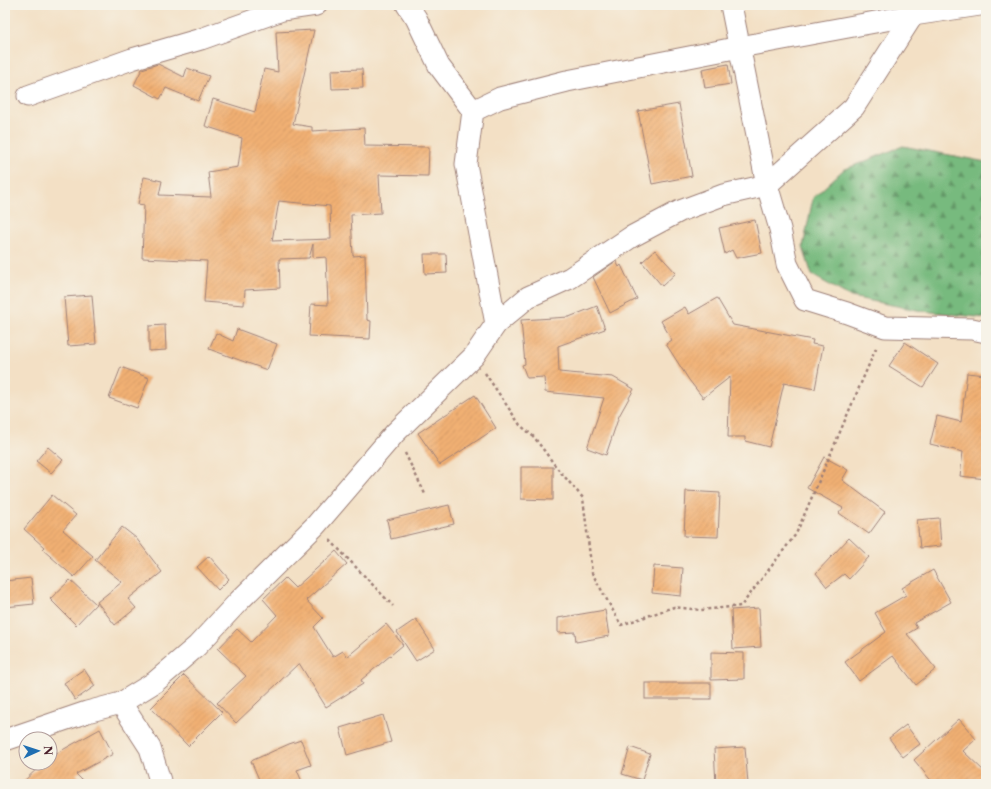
<svg xmlns="http://www.w3.org/2000/svg" width="991" height="789" viewBox="0 0 991 789" font-family="'Libre Caslon Text',serif">
<defs>
<pattern id="forest-firs" width="22" height="20" patternUnits="userSpaceOnUse"><rect width="22" height="20" fill="#77ba7e"/><path d="M5 1l3.5 6h-7zM16 11l3.5 6h-7z" fill="#649767"/></pattern>
<pattern id="building-hatch" width="6" height="6" patternUnits="userSpaceOnUse"><rect width="6" height="6" fill="#f1b073"/><path d="M-1 1l2-2M0 6l6-6M5 7l2-2" fill="none" stroke="#d09764"/></pattern>
</defs>
<rect width="100%" height="100%" fill="#f7f3e8"/>
<filter id="ink" filterUnits="userSpaceOnUse"><feTurbulence type="fractalNoise" baseFrequency=".025" numOctaves="2"/><feDisplacementMap in="SourceGraphic" scale="8" xChannelSelector="R" yChannelSelector="G"/><feConvolveMatrix kernelMatrix="1 2 1 2 8 2 1 2 1" color-interpolation-filters="sRGB"/></filter>
<filter id="wash" filterUnits="userSpaceOnUse"><feTurbulence type="fractalNoise" baseFrequency=".012" numOctaves="4" result="noise"/><feDisplacementMap in="SourceGraphic" scale="16" xChannelSelector="R" yChannelSelector="G"/><feGaussianBlur stdDeviation="0.9" result="paint"/><feColorMatrix in="noise" values="0 0 0 0 0 0 0 0 0 0 0 0 0 0 0 0 0 1.4 0 .05"/><feComposite in="paint" operator="in"/></filter>
<g filter="url(#wash)">
<rect width="100%" height="100%" fill="#f3e0c5"/>
<polygon fill="url(#forest-firs)" stroke="#606c54" points="903,146 986,162 986,318 922,311 851,297 812,275 803,247 813,198 843,170"/>
<g id="blocks">
<g fill="url(#building-hatch)" fill-rule="evenodd">
<path d="M 314,30 L 293,124 L 312,127 L 312,131 L 364,128 L 365,146 L 429,147 L 428,176 L 379,175 L 381,213 L 351,215 L 353,256 L 365,255 L 367,320 L 371,321 L 370,339 L 309,336 L 311,304 L 328,305 L 326,257 L 313,258 L 313,244 L 309,258 L 279,259 L 280,288 L 245,290 L 244,305 L 204,302 L 207,261 L 142,258 L 144,205 L 138,204 L 144,177 L 162,181 L 159,195 L 211,197 L 208,172 L 238,167 L 242,138 L 205,126 L 213,99 L 255,112 L 264,69 L 278,72 L 276,32 ZM 279,201 L 330,206 L 331,239 L 272,241 Z"/>
<polygon points="158,64 184,77 187,68 209,76 198,101 166,88 160,99 134,85 142,69"/>
<polygon points="728,64 731,84 705,88 702,69"/>
<polygon points="362,69 363,88 332,89 331,70"/>
<polygon points="679,104 692,176 652,184 638,111"/>
<polygon points="755,220 762,253 736,258 732,250 725,254 719,228"/>
<polygon points="655,250 676,273 662,286 642,262"/>
<polygon points="424,254 446,254 447,273 425,274"/>
<polygon points="616,261 619,267 621,265 637,299 610,313 593,277"/>
<polygon points="92,295 96,344 68,346 64,297"/>
<polygon points="717,298 733,325 813,340 812,344 823,346 815,389 784,383 769,447 745,441 745,437 728,437 730,377 703,398 689,380 666,344 672,340 661,321 685,307 689,314"/>
<polygon points="597,306 605,329 558,346 559,372 613,377 634,389 619,416 606,455 587,448 604,398 545,392 544,377 527,378 522,365 525,364 521,320 569,317"/>
<polygon points="165,325 166,350 149,351 149,326"/>
<polygon points="237,329 277,344 267,370 209,349 216,333 233,341"/>
<polygon points="905,342 938,364 923,387 889,366"/>
<polygon points="121,367 149,378 137,408 109,398"/>
<polygon points="967,373 986,375 986,479 960,476 963,452 930,444 937,416 961,422"/>
<polygon points="475,395 496,428 440,465 418,433"/>
<polygon points="48,447 63,460 51,473 36,461"/>
<polygon points="824,457 848,470 842,480 885,512 869,534 839,513 843,508 807,488"/>
<polygon points="521,467 553,467 553,500 521,499"/>
<polygon points="686,491 720,493 718,537 684,536"/>
<polygon points="52,495 76,515 63,530 93,556 74,577 42,549 44,547 24,529"/>
<polygon points="449,505 454,524 391,539 387,520"/>
<polygon points="939,518 941,546 920,548 917,520"/>
<polygon points="122,527 136,538 162,572 128,599 136,608 115,625 97,602 122,582 95,560"/>
<polygon points="849,538 869,557 849,579 844,574 827,587 816,573"/>
<polygon points="336,551 347,564 306,600 323,618 314,627 333,657 343,651 347,657 386,624 403,645 361,680 363,684 326,707 299,663 236,723 217,703 246,676 218,649 237,629 251,642 277,615 263,599 285,578 295,588"/>
<polygon points="209,556 229,579 218,590 197,567"/>
<polygon points="654,566 683,568 681,596 652,593"/>
<polygon points="933,570 951,602 914,623 917,628 907,634 936,669 916,685 893,656 859,681 845,662 886,632 875,613 906,595 902,588"/>
<polygon points="31,578 34,604 5,607 5,581"/>
<polygon points="70,580 96,604 76,625 50,599"/>
<polygon points="759,608 761,647 733,649 731,610"/>
<polygon points="605,610 609,636 576,642 575,632 558,633 558,618"/>
<polygon points="416,619 435,649 416,661 397,632"/>
<polygon points="711,652 744,653 744,679 711,680"/>
<polygon points="84,669 95,686 75,700 64,683"/>
<polygon points="184,675 222,712 188,746 151,708"/>
<rect x="645" y="683" width="66" height="16"/>
<polygon points="383,715 391,742 347,755 340,728"/>
<polygon points="959,719 976,739 963,751 986,773 986,784 934,784 914,760"/>
<polygon points="906,725 920,744 903,757 889,738"/>
<polygon points="100,729 113,754 76,774 86,784 21,784 43,763 50,763 50,757 55,751 57,753"/>
<polygon points="301,740 311,765 297,770 303,784 261,784 251,761 289,744"/>
<polygon points="630,747 650,754 642,780 622,774"/>
<polygon points="745,747 748,784 716,784 714,749"/>
</g>
</g>
</g>
<g filter="url(#ink)">
<use href="#blocks" fill-opacity="0" stroke="#9e8078" stroke-width="1"/>
<g fill="none" stroke-linecap="round" stroke-linejoin="round">
<defs>
<g id="minor">
<polyline points="407,5 416,18 439,66 473,111"/>
<polyline points="731,5 767,185"/>
<polyline points="28,96 132,59 201,39 282,10 316,5"/>
<polyline points="767,185 854,107 913,15"/>
<polyline points="496,324 466,164 473,111 500,98 567,81 740,47 913,15 980,5"/>
<polyline points="121,703 150,748 161,784"/>
<polyline points="5,740 87,712 121,703 155,682 197,646 239,601 316,525 395,433 474,356 496,324 528,297 570,278 631,237 680,211 723,195 767,185 780,229 787,264 805,300 847,313 885,327 972,329 986,332"/>
</g>
</defs>
<use href="#minor" stroke="#9e8078" stroke-width="23"/>
<g stroke="#9e8078" stroke-width="2.5" stroke-dasharray="3 3" stroke-linecap="butt">
<polyline points="485,373 520,425 534,437 557,468 583,498 592,573 621,625 674,607 701,610 741,606 796,534 877,346"/>
<polyline points="405,453 426,496"/>
<polyline points="330,540 393,606"/>
</g>
<use href="#minor" stroke="#fff" stroke-width="21"/>
</g>
</g>
<rect width="991" height="789" fill="none" stroke="#f7f3e8" stroke-width="20"/>
<g transform="translate(38 751) rotate(87)"><circle r="19" fill="#f7f3e8" stroke="#b29e9c"/>
<path d="M0-3L7 15L0 10L-7 15Z" fill="#1f6fb2"/>
<text y="-6" font-size="11" font-weight="bold" text-anchor="middle" fill="#4a1f2b">N</text>
</g>
</svg>
